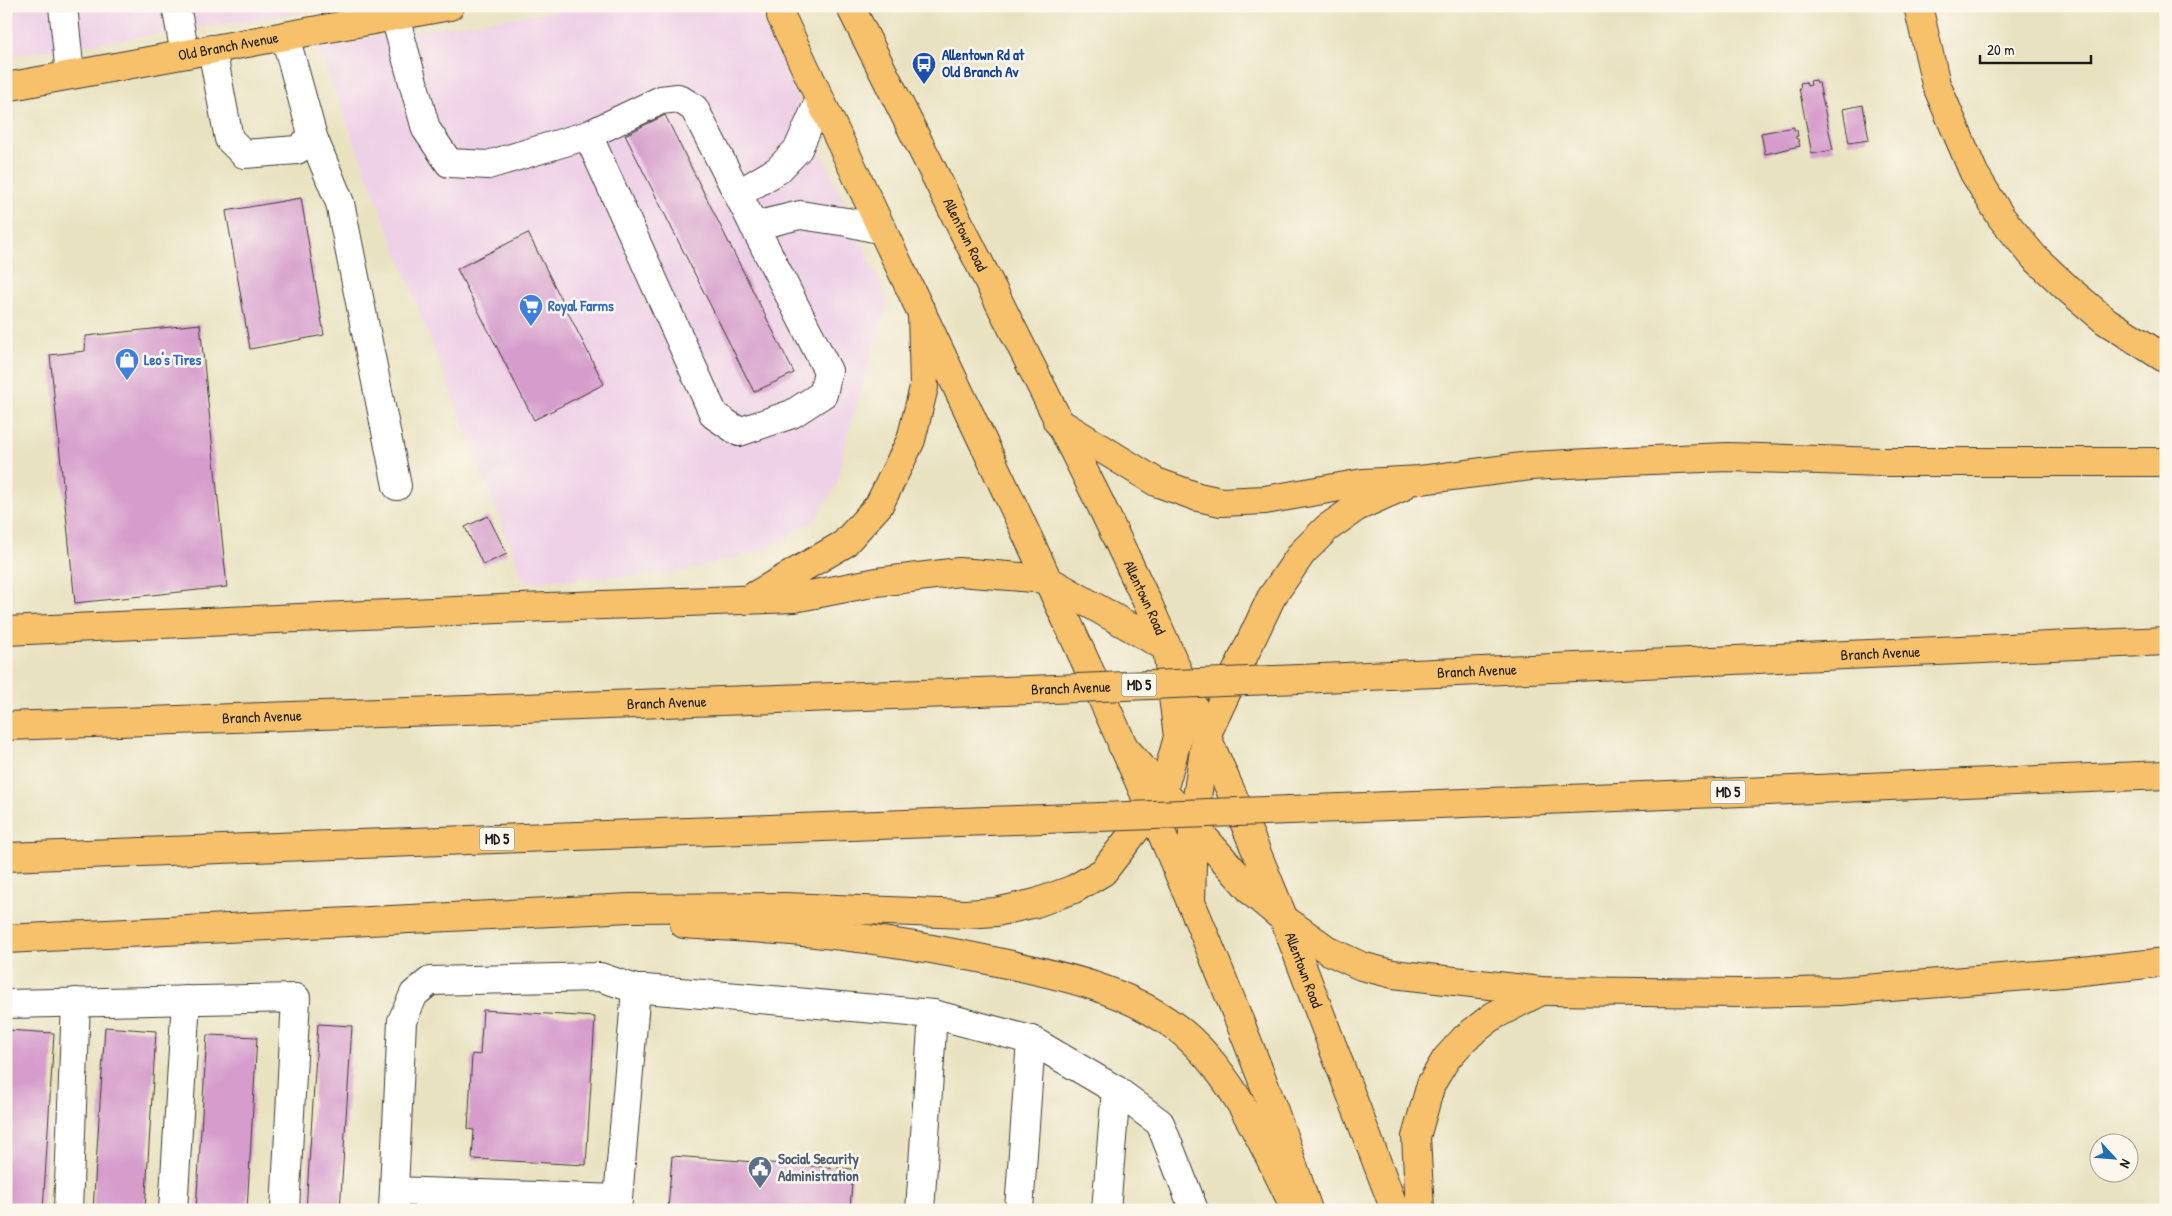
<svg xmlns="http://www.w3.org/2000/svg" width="2172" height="1216" viewBox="0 0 2172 1216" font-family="'Patrick Hand',sans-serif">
<rect width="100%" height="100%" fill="#fbf7ec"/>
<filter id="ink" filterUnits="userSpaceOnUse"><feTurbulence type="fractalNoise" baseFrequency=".02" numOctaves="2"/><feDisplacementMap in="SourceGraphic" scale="10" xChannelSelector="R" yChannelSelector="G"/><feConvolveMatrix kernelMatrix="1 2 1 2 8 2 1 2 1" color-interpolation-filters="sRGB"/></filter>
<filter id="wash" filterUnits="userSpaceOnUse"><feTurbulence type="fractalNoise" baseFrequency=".0096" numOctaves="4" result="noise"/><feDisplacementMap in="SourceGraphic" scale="20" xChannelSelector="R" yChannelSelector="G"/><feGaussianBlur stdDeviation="1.12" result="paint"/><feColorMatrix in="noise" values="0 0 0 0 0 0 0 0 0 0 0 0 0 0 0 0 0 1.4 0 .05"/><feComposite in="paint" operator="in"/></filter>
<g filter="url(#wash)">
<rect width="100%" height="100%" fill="#e9e2c1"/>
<g fill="#eed0e7">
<polygon points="6,6 330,6 301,13 10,56 6,55"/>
<polygon points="593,6 756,6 888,301 845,442 837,484 815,520 764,550 676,573 524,582 317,45"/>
</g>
<g id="blocks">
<g fill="#d69dcc">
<polygon points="1816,80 1817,83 1819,83 1833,150 1812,154 1799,88 1801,87 1800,83 1806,82 1807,86 1811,85 1810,81"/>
<polygon points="1863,105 1869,140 1849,143 1843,109"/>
<polygon points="665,115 794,373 754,392 625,135"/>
<polygon points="1794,127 1794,130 1797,130 1798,136 1796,136 1796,139 1798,139 1800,146 1765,154 1761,133"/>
<polygon points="301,198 324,335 250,349 226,211"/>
<polygon points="528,233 604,384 534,420 457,269"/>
<polygon points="200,324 227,587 75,603 50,355 85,351 86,336"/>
<polygon points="488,516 507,554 483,565 465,527"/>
<polygon points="483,1010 595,1017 586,1165 472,1159 474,1130 468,1129 472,1054 480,1055"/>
<polygon points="318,1024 352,1026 340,1210 306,1210"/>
<polygon points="105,1027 156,1031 145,1210 93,1210"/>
<polygon points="6,1030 54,1033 43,1210 6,1210"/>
<polygon points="207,1035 257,1037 247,1210 196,1210"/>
<polygon points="672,1156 853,1169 850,1210 668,1210"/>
</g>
</g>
</g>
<g filter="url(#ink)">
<use href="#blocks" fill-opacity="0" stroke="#3b3a35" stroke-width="1"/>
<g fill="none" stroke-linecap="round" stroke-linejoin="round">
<defs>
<g id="minor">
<polyline points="63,6 70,75"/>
<polyline points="176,6 185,54"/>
<polyline points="392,6 426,129 449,163 488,165 588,135 714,415 739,432 792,414 823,394 828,371 694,108 678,98 661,100 588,135"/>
<polyline points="212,49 229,139 244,154 297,150 313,137 285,36"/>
<polyline points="313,137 340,203 397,486"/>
<polyline points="738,194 778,170 798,149 820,99"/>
<polyline points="754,226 800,215 847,222 883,230"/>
<polyline points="6,1004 296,998 285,1210"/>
<polyline points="394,1191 618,1199"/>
<polyline points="68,1210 76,1002"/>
<polyline points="173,1210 186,1000"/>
<polyline points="393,1210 402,1021 414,994 430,981 600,977 636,989 645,989 933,1014 1031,1040 1116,1090 1160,1123 1194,1210"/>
<polyline points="617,1210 636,989"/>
<polyline points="920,1210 933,1014"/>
<polyline points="1019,1210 1031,1040"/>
<polyline points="1106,1210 1116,1090"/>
</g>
<g id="major">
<path d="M 781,6 L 781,16 C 947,372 1127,724 1267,1092 C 1282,1131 1295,1171 1308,1210"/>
<path id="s1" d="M 850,6 L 1100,503 L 1149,606 L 1240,812 L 1284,919 L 1395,1210"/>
<path id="s2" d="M 6,87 L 450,6"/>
</g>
<g id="highway">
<polyline points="1918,6 1936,84 1974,173 2001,217 2034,257 2068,289 2106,321 2166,359"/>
<polyline points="1057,421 1156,482 1198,497 1221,502 1265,500 1363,483 1420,480 1530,466 1627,461 1728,457 1883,462 2166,462"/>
<polyline points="754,596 844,544 879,505 911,440 924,387 922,312"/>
<polyline points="6,631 521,608 794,598 877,582 959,572 1046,579 1167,648 1178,737 1163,791 1152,809 1103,872 1074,889 1036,903 996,912 965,914 785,907 630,908 6,939"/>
<path id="s3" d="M 1299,679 L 2166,641"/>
<path id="s4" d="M 6,726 L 979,692"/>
<polyline points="1122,745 1254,894 1284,919 1329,951 1361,966 1393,974 1541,991 1743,993 1840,991 2063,973 2166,962"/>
<polyline points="1290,810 2166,775"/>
<polyline points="6,857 987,821"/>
<polyline points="1191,903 1193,825 1206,736 1271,598 1302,553 1327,528 1357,507 1402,487"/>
<path d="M 684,924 C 731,927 777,929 824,934 C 884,940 943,950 1002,963 C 1064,976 1125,989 1177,1028 C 1233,1071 1265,1149 1296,1210"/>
<polyline points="1420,1210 1416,1137 1431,1084 1446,1059 1465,1038 1493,1016 1541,991"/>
</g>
</defs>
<use href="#minor" stroke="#3b3a35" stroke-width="30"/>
<use href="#major" stroke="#3b3a35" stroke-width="30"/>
<use href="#highway" stroke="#3b3a35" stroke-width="30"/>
<use href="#minor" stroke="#fff" stroke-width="28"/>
<use href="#major" stroke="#f7c06b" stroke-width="28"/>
<use href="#highway" stroke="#f7c06b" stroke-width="28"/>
<defs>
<g id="highway-bridge">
<path id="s5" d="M 979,692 L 1299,679"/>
<polyline points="987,821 1290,810"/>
</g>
</defs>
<use href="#highway-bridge" stroke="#3b3a35" stroke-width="30" stroke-linecap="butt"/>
<use href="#highway-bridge" stroke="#f7c06b" stroke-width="28"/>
</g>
</g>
<defs>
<symbol id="bus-pin" viewBox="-11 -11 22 30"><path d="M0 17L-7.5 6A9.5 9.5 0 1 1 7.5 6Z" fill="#1a4fb4" stroke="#fbf7ec"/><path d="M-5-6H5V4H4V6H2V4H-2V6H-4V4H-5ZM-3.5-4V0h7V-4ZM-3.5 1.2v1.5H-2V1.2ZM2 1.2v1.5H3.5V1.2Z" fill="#fff"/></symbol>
<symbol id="supermarket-pin" viewBox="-11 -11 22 30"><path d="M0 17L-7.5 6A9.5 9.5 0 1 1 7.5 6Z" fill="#3f7fe0" stroke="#fbf7ec"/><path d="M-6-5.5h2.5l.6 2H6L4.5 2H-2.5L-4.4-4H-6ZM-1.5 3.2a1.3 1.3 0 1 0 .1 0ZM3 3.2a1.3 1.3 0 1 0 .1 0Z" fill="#fff"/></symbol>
<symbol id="shop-pin" viewBox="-11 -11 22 30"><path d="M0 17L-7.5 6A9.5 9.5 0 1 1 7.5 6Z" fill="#3f7fe0" stroke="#fbf7ec"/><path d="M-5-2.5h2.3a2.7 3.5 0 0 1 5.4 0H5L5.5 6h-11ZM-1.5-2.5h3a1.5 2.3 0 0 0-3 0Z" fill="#fff"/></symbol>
<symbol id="civic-pin" viewBox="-11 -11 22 30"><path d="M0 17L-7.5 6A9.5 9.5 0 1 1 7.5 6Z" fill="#5c6f8a" stroke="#fbf7ec"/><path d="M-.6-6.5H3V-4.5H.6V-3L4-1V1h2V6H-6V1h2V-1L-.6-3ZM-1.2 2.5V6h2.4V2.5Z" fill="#fff"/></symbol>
</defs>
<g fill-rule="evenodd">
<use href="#bus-pin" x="910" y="50" width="28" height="38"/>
<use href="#supermarket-pin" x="517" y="292" width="28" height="38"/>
<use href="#shop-pin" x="113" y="346" width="28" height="38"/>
<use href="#civic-pin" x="746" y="1154" width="28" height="38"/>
</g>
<g text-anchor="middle" stroke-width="5" stroke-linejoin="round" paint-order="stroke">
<g fill="#fbf7ec" stroke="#5f5e5a" stroke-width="1">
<rect x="1121.5" y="673.5" width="35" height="23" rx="4"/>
<rect x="1710.5" y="780.5" width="35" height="23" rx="4"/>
<rect x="479.5" y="827.5" width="35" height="23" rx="4"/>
</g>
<g font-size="14" font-weight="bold" fill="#1c1c1c">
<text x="1139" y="690">MD 5</text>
<text x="1728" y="797">MD 5</text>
<text x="497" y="844">MD 5</text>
</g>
<g font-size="15" fill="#1c1c1c" stroke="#fbf7ec">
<text dy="5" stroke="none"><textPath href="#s2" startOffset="226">Old Branch Avenue</textPath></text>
<text dy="5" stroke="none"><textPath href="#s1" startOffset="256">Allentown Road</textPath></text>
<text dy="5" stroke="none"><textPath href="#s1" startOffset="661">Allentown Road</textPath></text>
<text dy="5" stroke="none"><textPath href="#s3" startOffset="582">Branch Avenue</textPath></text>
<text dy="5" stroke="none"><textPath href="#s3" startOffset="178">Branch Avenue</textPath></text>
<text dy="5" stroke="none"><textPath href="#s5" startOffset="92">Branch Avenue</textPath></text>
<text dy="5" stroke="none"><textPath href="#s4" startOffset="661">Branch Avenue</textPath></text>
<text dy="5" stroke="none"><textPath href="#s4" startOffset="256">Branch Avenue</textPath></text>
<text dy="5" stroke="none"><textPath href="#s1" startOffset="1066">Allentown Road</textPath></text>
</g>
<g font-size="15" font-weight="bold" fill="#164399" stroke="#fbf7ec" text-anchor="start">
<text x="942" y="60">Allentown Rd at<tspan x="942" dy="17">Old Branch Av</tspan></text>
</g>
<g font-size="15" font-weight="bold" fill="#366cbe" stroke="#fbf7ec" text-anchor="start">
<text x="548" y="311">Royal Farms</text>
<text x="144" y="365">Leo's Tires</text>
</g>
<g font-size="15" font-weight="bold" fill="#4e5e75" stroke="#fbf7ec" text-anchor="start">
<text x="778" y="1164">Social Security<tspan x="778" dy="17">Administration</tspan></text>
</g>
</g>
<rect width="2172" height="1216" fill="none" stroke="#fbf7ec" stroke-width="25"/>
<g transform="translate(2114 1158) rotate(116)"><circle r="24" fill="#fbf7ec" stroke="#a29f99"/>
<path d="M0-4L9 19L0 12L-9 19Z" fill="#1f6fb2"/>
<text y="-8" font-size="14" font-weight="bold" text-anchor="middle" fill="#1c1c1c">N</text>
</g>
<path d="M1980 55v8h111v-8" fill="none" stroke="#1c1c1c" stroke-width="2.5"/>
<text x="1987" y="55" font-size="15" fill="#1c1c1c" stroke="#fbf7ec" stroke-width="4" paint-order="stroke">20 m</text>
</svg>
